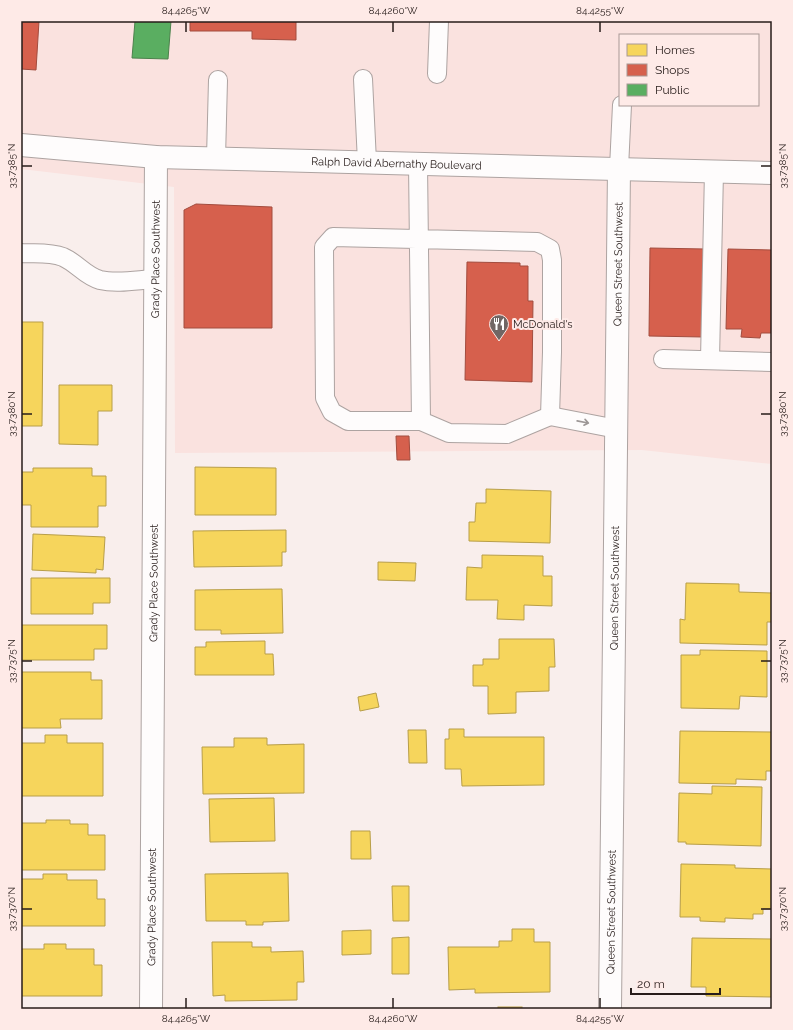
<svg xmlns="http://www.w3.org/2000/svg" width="793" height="1030" viewBox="0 0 793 1030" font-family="Raleway,sans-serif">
<rect width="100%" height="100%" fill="#f9eeec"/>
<path fill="#fae2df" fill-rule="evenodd" d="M 21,21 L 772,21 L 772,464 L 642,450 L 175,453 L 174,187 L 21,169 ZM 620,35 L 758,35 L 758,105 L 620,105 Z"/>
<g fill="#f6d55c" stroke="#b89e48">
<polygon points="21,322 43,322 42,426 21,426"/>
<polygon points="59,385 112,385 112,411 98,411 98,445 59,444"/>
<polygon points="195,467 276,468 276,515 195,515"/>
<polygon points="33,468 92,468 92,476 106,476 106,506 98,506 98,527 31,527 31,505 21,505 21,472 33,472"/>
<polygon points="486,489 551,491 550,543 469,541 469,522 475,522 476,503 486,503"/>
<polygon points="286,530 286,552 282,552 282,566 194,567 193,531"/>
<polygon points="33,534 105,537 103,570 96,569 96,573 32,570"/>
<polygon points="482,555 543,556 543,576 552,576 552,606 524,605 524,620 497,619 498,600 466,600 467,567 482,568"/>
<polygon points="378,562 416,563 415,581 378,580"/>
<polygon points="31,578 110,578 110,603 93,603 93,614 31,614"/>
<polygon points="686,583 739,584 739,592 772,593 772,622 767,622 767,645 680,643 680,619 685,620"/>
<polygon points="282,589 283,633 221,634 221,630 195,630 195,590"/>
<polygon points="21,625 107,625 107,649 94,649 94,660 21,660"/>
<polygon points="499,639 554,639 555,667 549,667 549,691 516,692 516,713 488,714 488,686 473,686 473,665 483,665 483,659 499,659"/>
<polygon points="265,641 265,654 273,654 274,675 195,675 195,647 206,647 206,642"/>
<polygon points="700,650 767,651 767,697 740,696 739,709 681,708 681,655 700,655"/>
<polygon points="21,672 91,672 91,680 102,680 102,719 60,719 61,728 21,728"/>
<polygon points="376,693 379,707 360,711 358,697"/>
<polygon points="449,729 464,729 464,737 544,737 544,785 462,786 461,769 445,769 445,739 449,739"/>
<polygon points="408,730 426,730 427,763 409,763"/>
<polygon points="680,731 772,732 772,771 766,771 766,780 736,779 736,784 679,783"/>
<polygon points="45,735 67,735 67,743 103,743 103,796 21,796 21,743 45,743"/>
<polygon points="234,738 267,738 267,745 304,744 304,793 203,794 202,747 234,747"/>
<polygon points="712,786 762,787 761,846 686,844 686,842 678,842 679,793 712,794"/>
<polygon points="274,798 275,841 210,842 209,799"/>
<polygon points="46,820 70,820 70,824 88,824 88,835 105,835 105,870 21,870 21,823 46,823"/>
<polygon points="351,831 370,831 371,859 351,859"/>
<polygon points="681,864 735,865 735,868 772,869 772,909 763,909 763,914 753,914 753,919 725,918 725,922 700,921 700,917 680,917"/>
<polygon points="288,873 289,921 263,922 263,925 246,925 246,921 206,921 205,874"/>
<polygon points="43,874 67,874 67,880 97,880 97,899 105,899 105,926 21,926 21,879 43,879"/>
<polygon points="392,886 409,886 409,921 393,921"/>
<polygon points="512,929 534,929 534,942 550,942 550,992 475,993 475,989 449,990 448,947 499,947 499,941 512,941"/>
<polygon points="371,930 371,954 342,955 342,931"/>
<polygon points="409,937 409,974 392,974 392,938"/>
<polygon points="692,938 772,939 772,997 706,996 706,987 691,987"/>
<polygon points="212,942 252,942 252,947 271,947 271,952 303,951 304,982 297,982 297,1000 225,1001 225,995 213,996"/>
<polygon points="44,944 66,944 66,949 94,949 94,965 102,965 102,996 21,996 21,949 44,949"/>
<rect x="498" y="1007" width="24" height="2"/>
</g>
<g fill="#d6604d" stroke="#a24c3e">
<polygon points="21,21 39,21 36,70 21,69"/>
<polygon points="190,21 296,21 296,40 252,39 252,31 190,31"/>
<polygon points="196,204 272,207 272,328 184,328 184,210"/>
<polygon points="650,248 705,249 703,337 649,336"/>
<polygon points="728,249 772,250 772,321 771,333 761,333 760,338 741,337 742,329 726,329"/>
<polygon points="467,262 520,263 520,266 528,266 528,301 533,301 532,382 465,380"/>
<polygon points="396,436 409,436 410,460 397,460"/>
</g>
<polygon fill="#5aae61" stroke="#4b824c" points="135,21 171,21 168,59 132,58"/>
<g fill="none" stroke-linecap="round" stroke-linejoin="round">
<defs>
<g id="service">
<polyline points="437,74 439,21"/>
<polyline points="363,79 367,162"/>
<polyline points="216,158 218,80"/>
<polyline points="418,163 421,421 348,421 332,412 325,398 324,247 333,237 537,242 550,249 552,260 552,352 550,416 507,434 449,433 421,421"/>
<polyline points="619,168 622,105"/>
<path d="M 21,253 C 35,254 50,252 63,257 C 77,263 85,276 100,280 C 117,284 137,280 155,279"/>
<polyline points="663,359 772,362"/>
<polyline points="710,360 714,171"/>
<polyline points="550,416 617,429"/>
</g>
<g id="minor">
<path id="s1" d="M 151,1009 L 156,157"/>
<path id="s2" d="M 610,1009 L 619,168"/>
</g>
<g id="secondary">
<path id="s3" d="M 21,145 L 156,157 L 772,173"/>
</g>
</defs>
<use href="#service" stroke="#ada3a1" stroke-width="20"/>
<use href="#minor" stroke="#ada3a1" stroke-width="24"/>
<use href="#secondary" stroke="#ada3a1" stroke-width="24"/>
<use href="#service" stroke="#fefcfc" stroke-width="18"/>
<use href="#minor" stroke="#fefcfc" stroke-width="22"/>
<use href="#secondary" stroke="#fefcfc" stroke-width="22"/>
</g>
<defs><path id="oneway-shaft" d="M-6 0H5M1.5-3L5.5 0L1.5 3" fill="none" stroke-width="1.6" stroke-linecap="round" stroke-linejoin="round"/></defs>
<use stroke="#9d9796" href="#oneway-shaft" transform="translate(583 422) rotate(11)"/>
<path fill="none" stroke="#271c1a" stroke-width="1.5" d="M 186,22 L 186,32M 393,22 L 393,32M 600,22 L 600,32M 22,166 L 32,166M 761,166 L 771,166M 22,414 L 32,414M 761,414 L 771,414M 22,661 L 32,661M 761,661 L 771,661M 22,909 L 32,909M 761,909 L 771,909M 186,998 L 186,1008M 393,998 L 393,1008M 600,998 L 600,1008"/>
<defs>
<symbol id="restaurant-pin" viewBox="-11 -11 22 30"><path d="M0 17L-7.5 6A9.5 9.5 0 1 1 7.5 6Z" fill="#706664" stroke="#feeae7"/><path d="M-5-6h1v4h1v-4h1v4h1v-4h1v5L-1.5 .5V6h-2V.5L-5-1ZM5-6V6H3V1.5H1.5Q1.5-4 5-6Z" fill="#fff"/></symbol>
</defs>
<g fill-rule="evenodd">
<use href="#restaurant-pin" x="488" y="313" width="22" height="30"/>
</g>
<g text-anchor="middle" stroke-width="4" stroke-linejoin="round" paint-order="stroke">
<g font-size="11" fill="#271c1a" stroke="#feeae7">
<text dy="4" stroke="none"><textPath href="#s3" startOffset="376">Ralph David Abernathy Boulevard</textPath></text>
<text dy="4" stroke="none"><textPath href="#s1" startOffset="750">Grady Place Southwest</textPath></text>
<text dy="4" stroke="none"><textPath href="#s2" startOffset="745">Queen Street Southwest</textPath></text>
<text dy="4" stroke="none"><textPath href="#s1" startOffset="426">Grady Place Southwest</textPath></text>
<text dy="4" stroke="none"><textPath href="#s2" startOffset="421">Queen Street Southwest</textPath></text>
<text dy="4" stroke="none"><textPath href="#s1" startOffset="102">Grady Place Southwest</textPath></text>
<text dy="4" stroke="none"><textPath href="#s2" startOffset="97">Queen Street Southwest</textPath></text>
</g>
<g font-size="11" fill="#271c1a" stroke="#feeae7" text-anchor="start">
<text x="513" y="328">McDonald's</text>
</g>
</g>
<rect width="793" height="1030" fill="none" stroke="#feeae7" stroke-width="44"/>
<rect x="619" y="34" width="140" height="72" fill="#feeae7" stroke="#a89895"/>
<rect x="627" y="44" width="20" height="12" fill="#f6d55c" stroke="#a89895"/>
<text x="655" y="54" font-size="12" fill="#271c1a">Homes</text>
<rect x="627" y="64" width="20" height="12" fill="#d6604d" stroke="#a89895"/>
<text x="655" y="74" font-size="12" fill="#271c1a">Shops</text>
<rect x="627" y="84" width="20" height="12" fill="#5aae61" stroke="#a89895"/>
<text x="655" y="94" font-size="12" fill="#271c1a">Public</text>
<path d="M631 988v6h89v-6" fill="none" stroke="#271c1a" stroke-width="2"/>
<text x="637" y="988" font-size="12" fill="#271c1a" stroke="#feeae7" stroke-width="3" paint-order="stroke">20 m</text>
<rect x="22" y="22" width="749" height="986" fill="none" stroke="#271c1a" stroke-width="1.5"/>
<g font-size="10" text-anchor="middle" fill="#271c1a">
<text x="186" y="14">84.4265°W</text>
<text x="393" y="14">84.4260°W</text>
<text x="600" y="14">84.4255°W</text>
<text transform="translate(11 166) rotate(-90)" y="4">33.7385°N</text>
<text transform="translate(782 166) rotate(-90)" y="4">33.7385°N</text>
<text transform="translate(11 414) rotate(-90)" y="4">33.7380°N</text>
<text transform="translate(782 414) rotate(-90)" y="4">33.7380°N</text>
<text transform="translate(11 661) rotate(-90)" y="4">33.7375°N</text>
<text transform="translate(782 661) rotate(-90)" y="4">33.7375°N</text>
<text transform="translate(11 909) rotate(-90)" y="4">33.7370°N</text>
<text transform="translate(782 909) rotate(-90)" y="4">33.7370°N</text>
<text x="186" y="1022">84.4265°W</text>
<text x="393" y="1022">84.4260°W</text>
<text x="600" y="1022">84.4255°W</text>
</g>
</svg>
